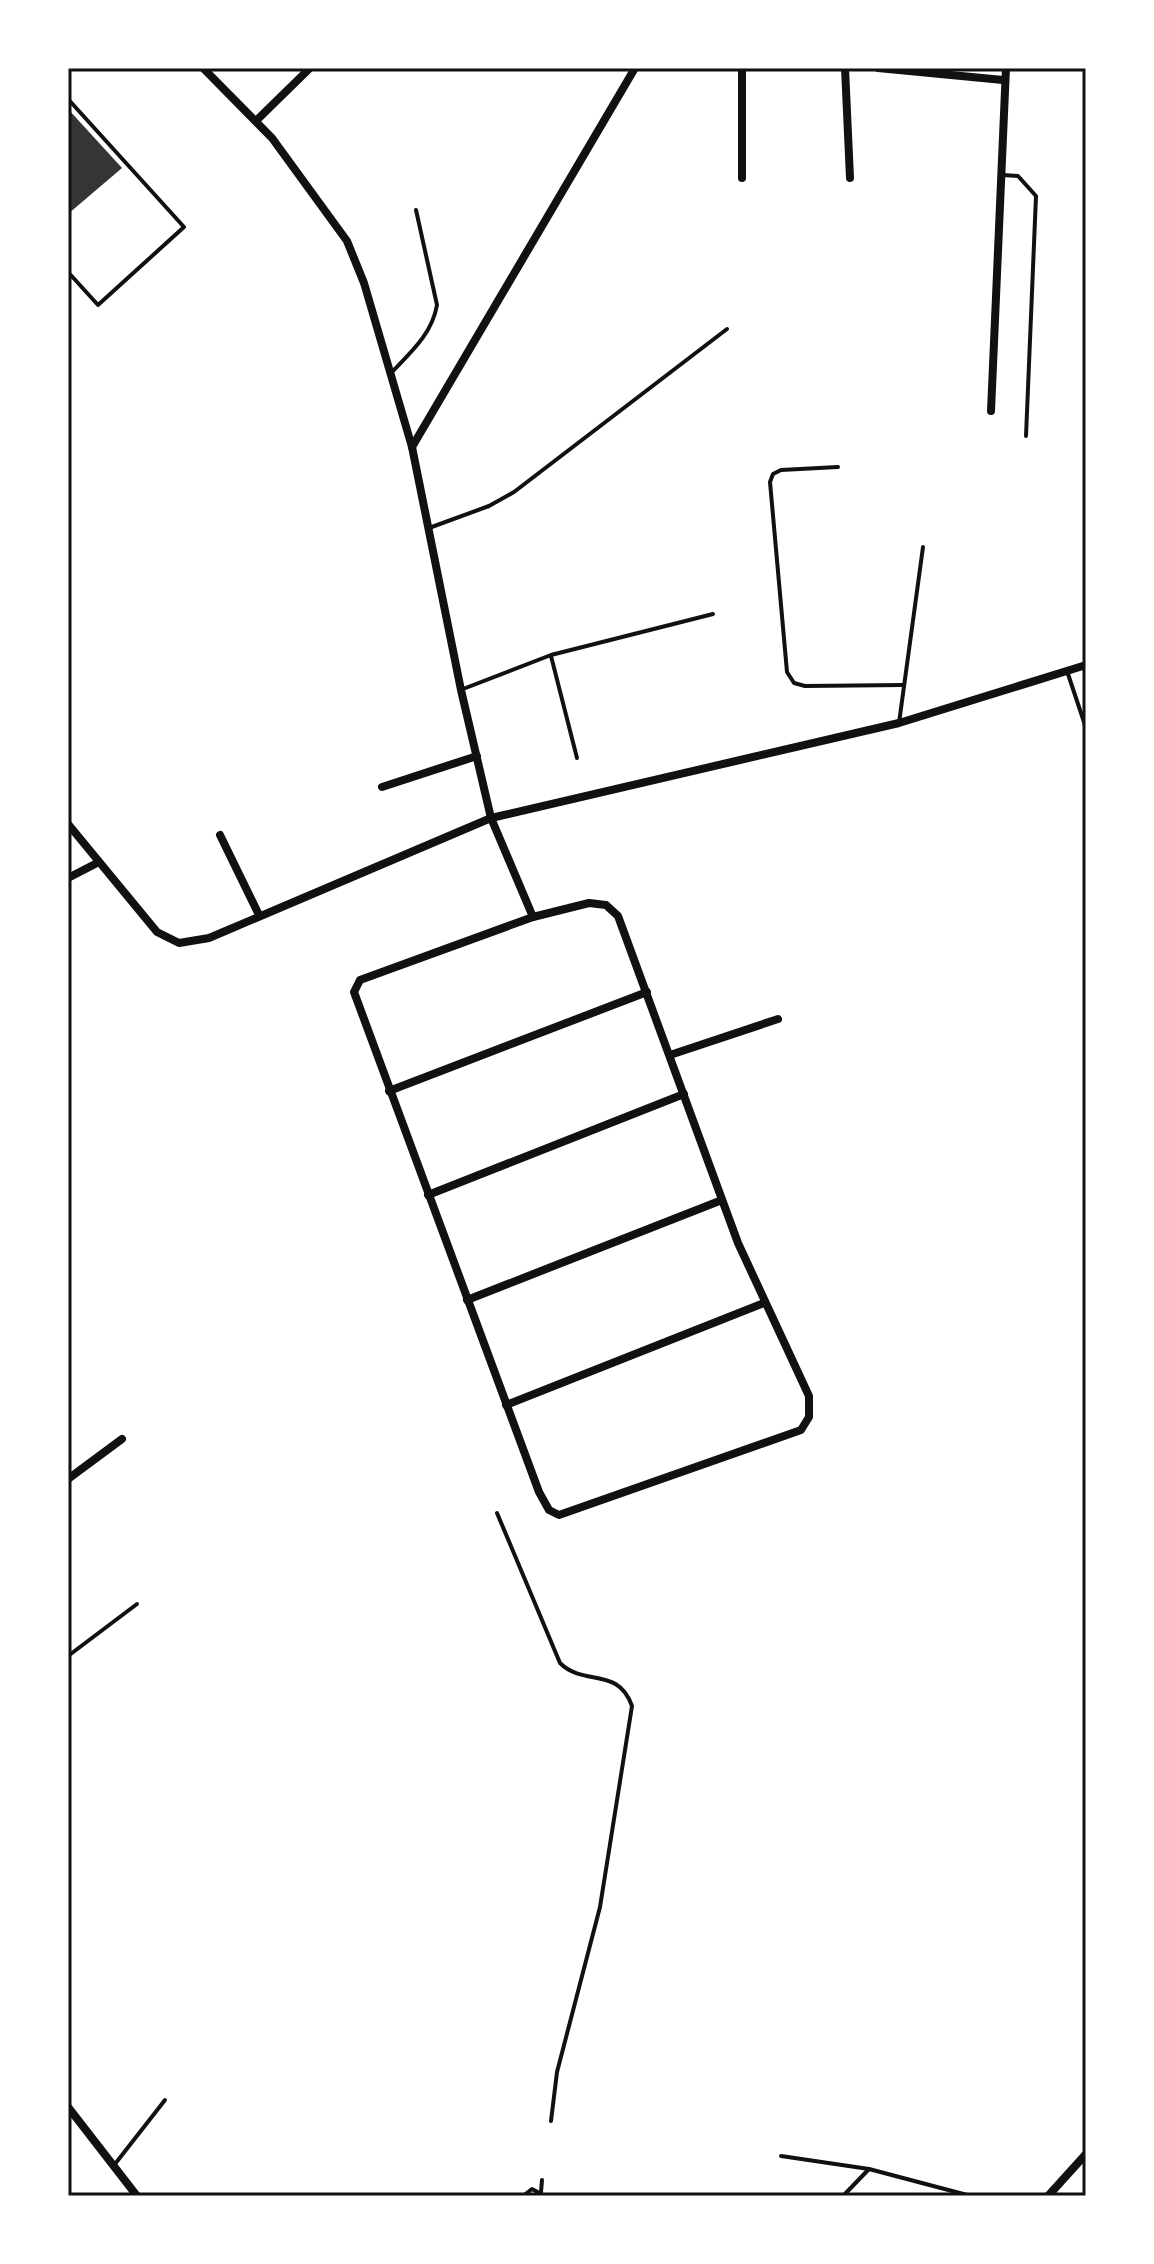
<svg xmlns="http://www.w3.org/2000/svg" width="1154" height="2264" viewBox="0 0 1154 2264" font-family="'Titillium Web',sans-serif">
<rect width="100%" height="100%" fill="#fff"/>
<polygon fill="#353535" points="68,109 122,168 68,214"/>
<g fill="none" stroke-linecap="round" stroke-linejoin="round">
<g stroke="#111" stroke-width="4">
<polyline points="68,99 184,227 98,305 68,272"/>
<polyline points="1003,175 1018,176 1036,196 1026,436"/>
<path d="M 392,372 C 411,352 432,334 437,305 L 416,210"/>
<polyline points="838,467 781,470 773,474 770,482 787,672 794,683 805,686 904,685"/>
<polyline points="429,528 489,506 514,492 727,329"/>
<polyline points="551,656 577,758"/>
<polyline points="1067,671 1086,728"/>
<polyline points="463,689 551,655 713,614"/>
<polyline points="899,723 923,547"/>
<path d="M 497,1513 L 560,1663 C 584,1687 618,1666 632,1706 L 600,1907 L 557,2072 L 551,2121"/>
<polyline points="68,1656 137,1604"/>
<polyline points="781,2156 869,2169"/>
<polyline points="115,2164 165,2100"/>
<polyline points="541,2192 542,2180"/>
<polyline points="523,2196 532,2189 545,2196"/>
<polyline points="843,2196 869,2169 971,2196"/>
</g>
<g stroke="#111" stroke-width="8">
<polyline points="203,68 272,138 347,241 364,283 412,447 461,690 491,818 533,917"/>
<polyline points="742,68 742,178"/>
<polyline points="845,68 850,178"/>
<polyline points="878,68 1003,80"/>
<polyline points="256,121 310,68"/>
<polyline points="991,411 1006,68"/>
<polyline points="412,447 635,68"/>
<polyline points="382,787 477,756"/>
<polyline points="68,824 157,932 179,943 209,938 491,818 899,723 1086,665"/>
<polyline points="220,835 259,915"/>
<polyline points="68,878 99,862"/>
<polygon points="589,903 606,905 618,916 738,1243 809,1396 809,1417 801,1430 559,1515 549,1510 539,1492 354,992 360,980 533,917"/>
<polyline points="670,1055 778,1019"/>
<polyline points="389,1091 647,992"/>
<polyline points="428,1195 684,1094"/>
<polyline points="467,1300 722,1200"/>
<polyline points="506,1405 764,1303"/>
<polyline points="68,1479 122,1439"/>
<polyline points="68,2107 137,2196"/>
<polyline points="1048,2196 1086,2154"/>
</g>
</g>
<rect width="1154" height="2264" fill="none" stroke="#ffffff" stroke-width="140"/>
<rect x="70" y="70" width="1014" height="2124" fill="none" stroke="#111" stroke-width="3"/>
</svg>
